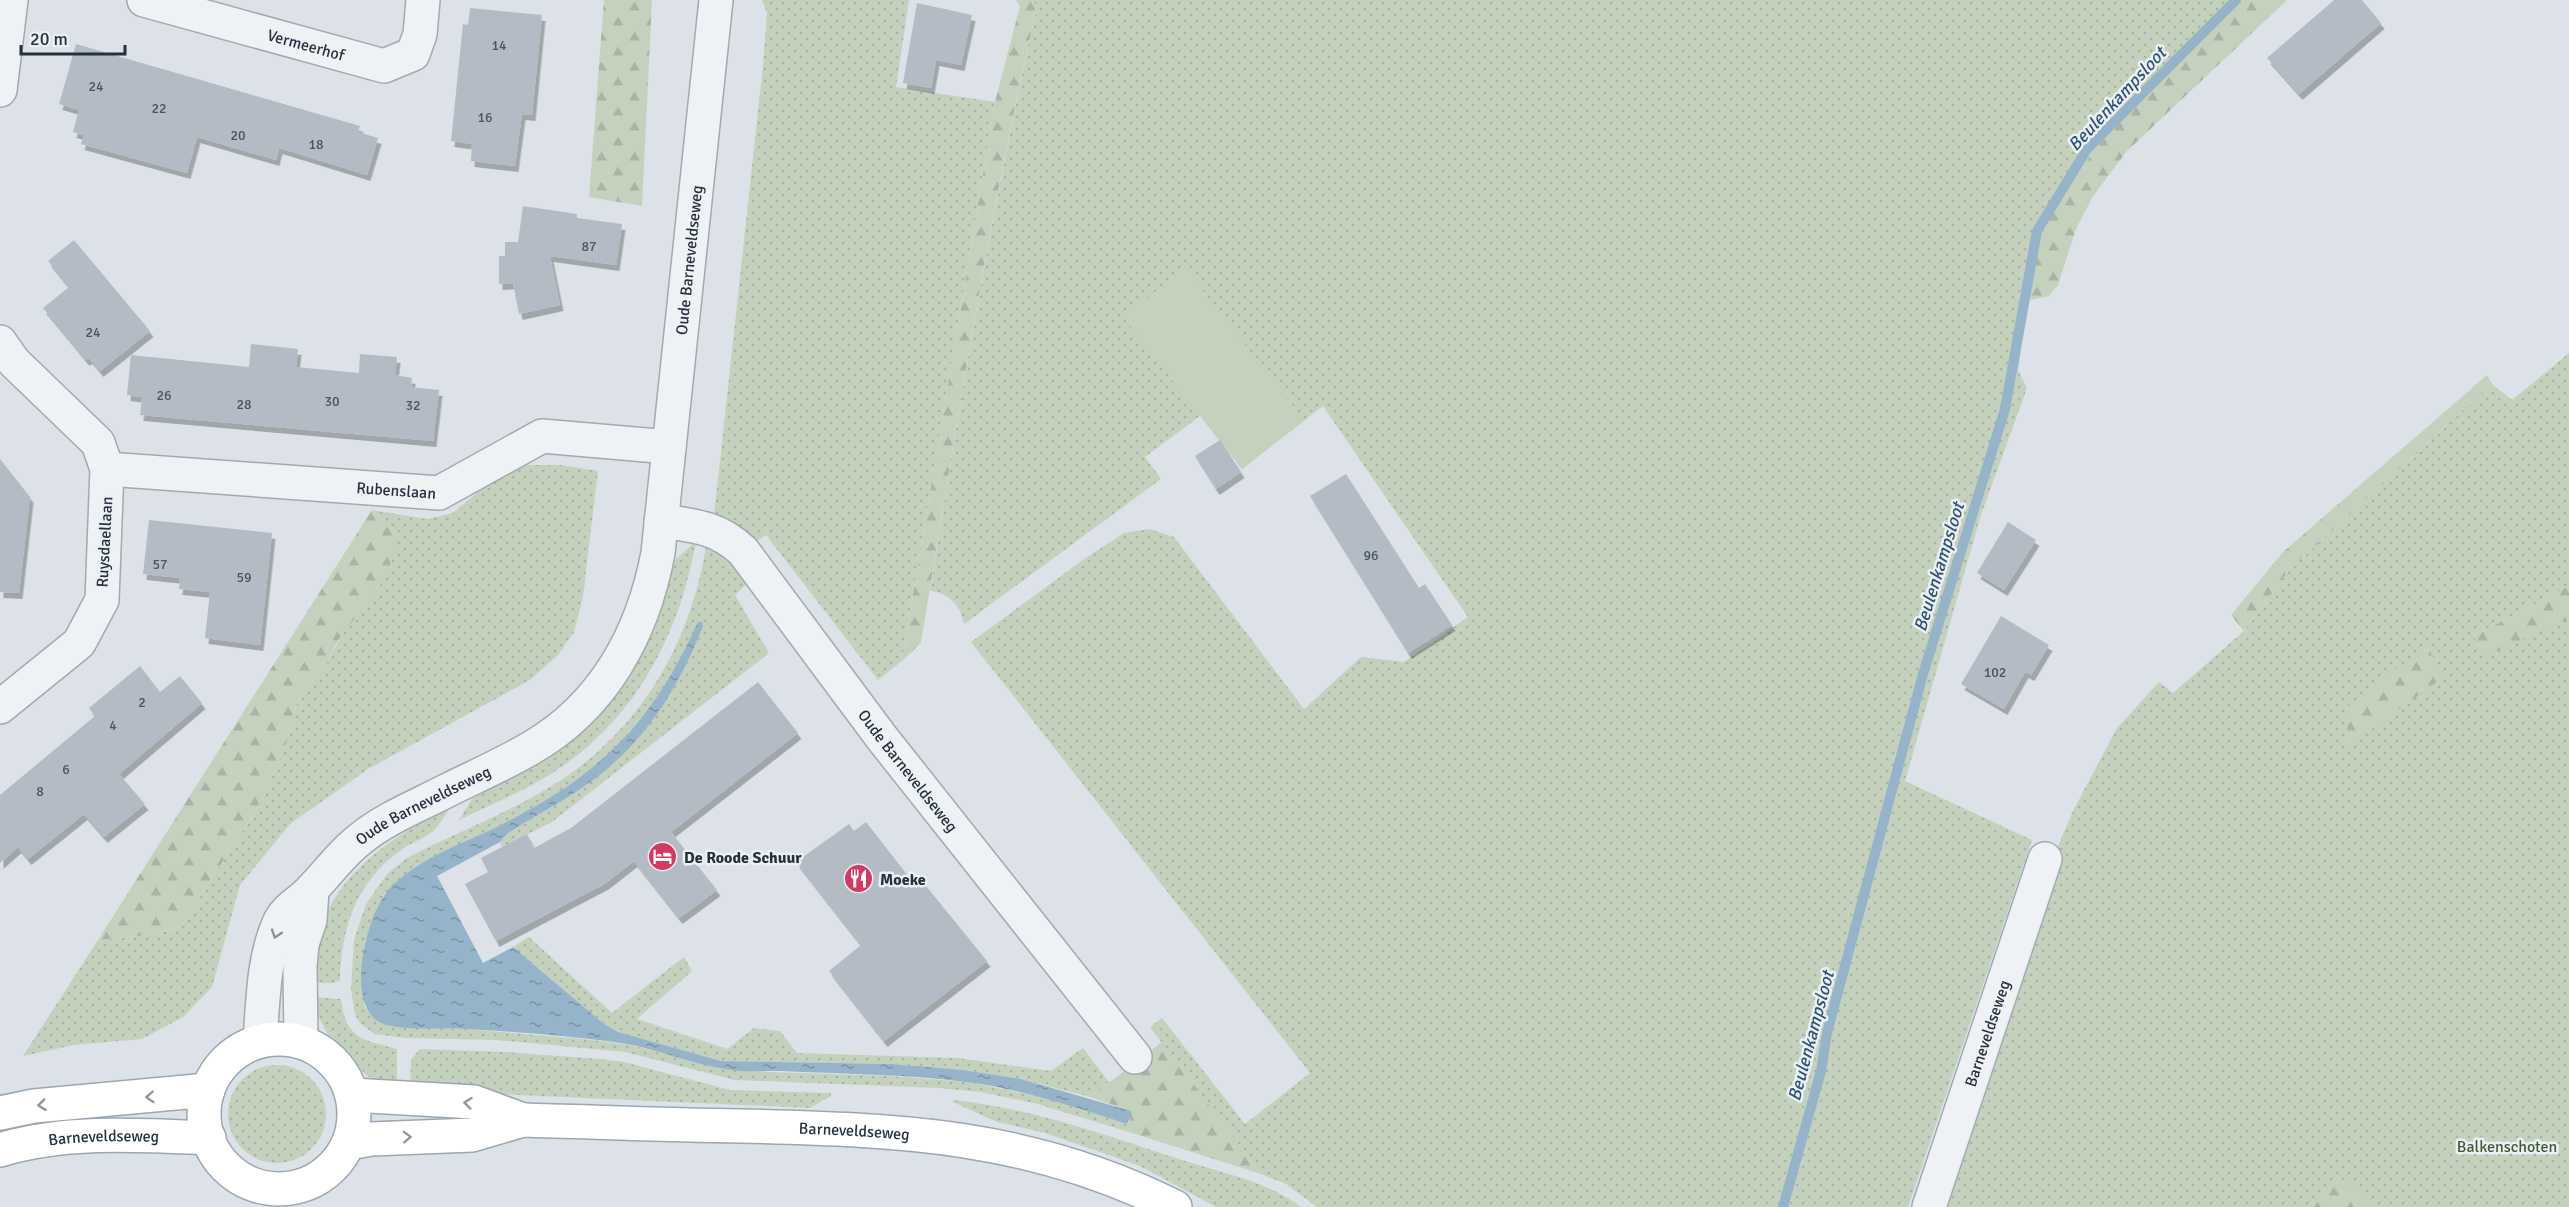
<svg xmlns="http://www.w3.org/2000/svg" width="2569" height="1207" viewBox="0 0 2569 1207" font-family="Signika,sans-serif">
<defs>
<pattern id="grass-dots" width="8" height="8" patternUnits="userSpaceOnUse" patternTransform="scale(1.5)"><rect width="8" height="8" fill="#c4d2bd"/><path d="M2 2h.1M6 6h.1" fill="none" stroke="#a8b5a4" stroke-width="1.8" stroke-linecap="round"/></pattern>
<pattern id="forest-firs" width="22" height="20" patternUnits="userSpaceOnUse" patternTransform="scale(1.5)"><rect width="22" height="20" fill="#c4d2bd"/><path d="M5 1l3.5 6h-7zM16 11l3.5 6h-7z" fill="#a8b5a4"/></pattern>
<pattern id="water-ripples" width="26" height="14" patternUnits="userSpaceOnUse" patternTransform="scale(1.5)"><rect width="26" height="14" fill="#95b4ca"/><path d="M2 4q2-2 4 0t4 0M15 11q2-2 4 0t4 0" fill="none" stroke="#7993a5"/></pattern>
<filter id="shadow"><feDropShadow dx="3.5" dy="6" stdDeviation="0" flood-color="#0004"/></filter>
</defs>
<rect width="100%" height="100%" fill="#dce2e7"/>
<g fill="url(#grass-dots)">
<polygon points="762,0 909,0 896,87 995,102 902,661 878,680 766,535 753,544 714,516 763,66 767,13"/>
<path d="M 1032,0 L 2242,0 L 2127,109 L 2055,201 L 2035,255 L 2018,370 L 2027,388 L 1980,518 L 1905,781 L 2032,840 L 1908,1207 L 1317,1207 L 1286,1184 L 1261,1174 L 1150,1027 L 1162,1018 L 1245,1124 L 1310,1073 L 971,642 L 1087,557 L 1124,533 L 1149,529 L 1174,537 L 1304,709 L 1361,657 L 1404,662 L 1468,617 L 1323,406 L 1242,469 L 1200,416 L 1145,457 L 1161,479 L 964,624 C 961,606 949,593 930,591 C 961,395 993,200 1037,7 Z"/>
<polygon points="2569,353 2569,586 2474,636 2480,649 2569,608 2569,1207 1939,1207 2055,853 2073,811 2117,728 2159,682 2173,693 2244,631 2289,570 2492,384 2512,400"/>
<polygon points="527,465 560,465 598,471 583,596 574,632 558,655 530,680 368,769 290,824 240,885 212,987 183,1017 142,1039 74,1045 23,1056 98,940 147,935 181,927 262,800 286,744 298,700 327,663 396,533 372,510 427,519 453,513 500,473"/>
<path d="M 696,541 C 680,633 637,717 557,770 C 527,790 492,804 459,820 L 475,794 L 550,756 L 602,712 L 623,686 L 654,631 L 675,560 Z"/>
<path d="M 706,546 L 721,548 L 748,583 L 735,595 L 769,653 L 552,822 L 502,847 L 500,842 L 507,834 C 535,815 567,801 593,780 C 647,736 678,690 703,626 L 657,699 L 613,751 L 589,771 L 543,803 L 384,894 L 365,941 L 362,971 L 365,1008 L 390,1026 L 466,1029 L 594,1040 L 635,1046 L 741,1071 L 890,1076 L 969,1082 L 1051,1099 L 1127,1124 L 1129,1132 L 1034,1103 L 980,1092 L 939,1088 L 735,1080 L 625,1052 L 496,1040 L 406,1038 L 374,1034 L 359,1022 L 355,1014 L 351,990 L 354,940 L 366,904 L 387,874 L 407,858 C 455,833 513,811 558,782 C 641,729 691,642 706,546 Z"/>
<path d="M 451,806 C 445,815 438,829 428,835 C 419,841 408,844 400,851 C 356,882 341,929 340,980 L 333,983 L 312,983 C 315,965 316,943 322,925 C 342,867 401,832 451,806 Z"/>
<polygon points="529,937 612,1013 684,957 692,971 637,1019 727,1049 754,1028 780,1031 797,1053 958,1058 1051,1071 1083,1048 1109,1082 1090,1097 1021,1079 963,1070 892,1064 721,1061 618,1032 604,1024 513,947"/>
<path d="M 313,997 L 340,999 C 343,1004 342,1011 345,1018 C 354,1043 376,1042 397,1049 L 397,1088 L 367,1076 L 327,1033 L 316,1012 Z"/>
<polygon points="420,1049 505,1052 600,1059 624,1062 730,1090 831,1093 831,1096 810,1108 410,1090 411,1060"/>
<circle cx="277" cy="1114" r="49"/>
<path d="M 953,1100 C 1032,1108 1107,1136 1182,1160 C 1222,1173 1267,1181 1301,1207 L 1216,1207 L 1140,1166 L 1045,1133 L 997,1122 L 953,1102 Z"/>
</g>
<g fill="url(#forest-firs)">
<polygon points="604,0 652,0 642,206 589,197"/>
<path d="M 1016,0 L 1032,0 L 1037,7 C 988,217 956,430 921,643 L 902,661 L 995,102 L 1020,6 Z"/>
<polygon points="2242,0 2287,0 2127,151 2093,196 2076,229 2058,285 2049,296 2029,300 2035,255 2055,201 2127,109"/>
<polygon points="2487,375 2492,384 2289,570 2244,631 2231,615 2283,552"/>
<polygon points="372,510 396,533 396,551 380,586 338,640 327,663 298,700 286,744 262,800 181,927 147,935 98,940"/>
<polygon points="2569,586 2569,619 2483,657 2474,636"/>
<polygon points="2427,646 2444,677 2346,748 2349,705"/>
<polygon points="1162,1042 1261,1174 1129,1132 1127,1124 1130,1121 1131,1111 1090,1097"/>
<polygon points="2342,1179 2379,1207 2313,1207 2309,1202"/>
</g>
<polygon fill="#c4d2bd" points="1185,268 1304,420 1242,469 1123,317"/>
<path fill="url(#water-ripples)" d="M 698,622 L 702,622 L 703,626 C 679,687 647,740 593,780 C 566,801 535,815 507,834 L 500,842 L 437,876 L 483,963 L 513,947 L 604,1024 L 618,1032 L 721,1061 L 892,1064 L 963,1070 L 1021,1079 L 1131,1111 L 1132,1115 L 1127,1124 C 1074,1107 1022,1089 966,1082 C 905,1074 842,1074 780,1071 C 767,1071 753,1072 740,1071 C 705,1068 671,1054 637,1046 C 609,1040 580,1038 551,1035 C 523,1033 494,1030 465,1029 C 443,1027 398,1032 379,1022 C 344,1001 367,913 390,888 C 420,857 461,845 499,826 C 600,775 651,725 698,622 Z"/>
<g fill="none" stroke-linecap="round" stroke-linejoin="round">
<polyline stroke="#95b4ca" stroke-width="10" points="1783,1207 1821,1071 1827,1033 1923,674 2005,409 2037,231 2087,149 2236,0"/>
</g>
<g fill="#b3bbc4" filter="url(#shadow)">
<polygon points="2334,0 2362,0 2381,23 2299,94 2267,58"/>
<polygon points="917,3 972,15 961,65 936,60 931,88 903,83"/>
<polygon points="470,8 542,15 532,115 522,114 515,166 471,161 472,144 451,141 463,24 468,25"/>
<polygon points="76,44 360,126 358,132 378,138 367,175 279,148 276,160 197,137 187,173 81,144 84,135 73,132 79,110 59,104"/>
<polygon points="523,206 577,214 577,218 622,224 616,265 550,256 560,305 519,314 513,283 499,284 499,256 505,256 505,242 518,242"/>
<polygon points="74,240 150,331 100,371 89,358 86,360 43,308 69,287 48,261"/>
<polygon points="251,344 298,349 296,367 359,373 360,354 397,357 395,375 412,378 411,387 439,390 433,441 140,415 142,397 127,395 131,355 249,367"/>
<polygon points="1220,440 1241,472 1216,489 1195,456"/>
<polygon points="0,459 30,497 19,593 0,592"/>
<polygon points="1346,474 1419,588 1425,584 1452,625 1408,653 1310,496"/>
<polygon points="149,520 272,533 260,645 205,638 210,592 179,589 180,578 143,574"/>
<polygon points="2008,522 2036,540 2004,590 1977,573"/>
<polygon points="2001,616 2049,645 2031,675 2025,672 2004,709 1961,684"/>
<polygon points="140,666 160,692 180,676 202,703 119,774 145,804 104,837 84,814 28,859 18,847 0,863 0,795 95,716 89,708"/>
<polygon points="758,682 798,733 671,832 717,890 679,918 634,861 606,883 496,941 465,884 488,872 481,858 527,834 534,848 571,828"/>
<polygon points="866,822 916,886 922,881 987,961 884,1041 829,971 861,945 796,862 849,824 854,831"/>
</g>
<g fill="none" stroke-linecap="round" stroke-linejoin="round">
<defs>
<g id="minor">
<path id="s1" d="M 144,0 L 384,66 L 413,54 L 420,34 L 423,0"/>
<polyline points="0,90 11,0"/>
<polyline points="0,342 14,362 98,443 107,469 102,600 79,643 0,707"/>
<path id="s2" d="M 107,469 L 439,493 L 542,436 L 669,447"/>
<path id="s3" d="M 661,521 C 696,526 717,527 743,551 L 882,738 L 1135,1057"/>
<path id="s4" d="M 260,1041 C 263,1002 263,957 280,921 C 288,906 302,901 312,889 C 328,873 341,854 359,840 C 384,819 417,806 446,791 C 474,777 504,764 531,748 C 604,706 643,633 658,553 L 716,0"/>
<polyline points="301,1042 300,966 302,944 310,920 312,890"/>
<path id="s5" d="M 1929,1207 L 2045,859"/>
</g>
<g id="major">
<circle cx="279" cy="1114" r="75"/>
<polyline points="352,1095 474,1102 523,1120"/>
<polyline points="0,1113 34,1106 208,1090"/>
<path id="s6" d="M 349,1143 L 371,1139 L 472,1135 L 523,1120 C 596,1122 669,1125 741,1126 C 900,1130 1029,1134 1175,1207"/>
<path id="s7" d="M 0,1150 C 66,1130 140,1135 209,1138"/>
</g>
</defs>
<use href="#minor" stroke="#a1a9b1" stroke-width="36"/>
<use href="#major" stroke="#9ba7b3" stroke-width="36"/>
<use href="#minor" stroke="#eff2f5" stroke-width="33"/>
<use href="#major" stroke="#fff" stroke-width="33"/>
</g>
<defs><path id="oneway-chevron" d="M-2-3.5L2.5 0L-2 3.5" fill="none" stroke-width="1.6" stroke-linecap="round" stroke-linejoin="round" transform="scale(1.5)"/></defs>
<use stroke="#8a929a" href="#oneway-chevron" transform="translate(276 934) rotate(108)"/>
<g stroke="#92989e">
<use href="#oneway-chevron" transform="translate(150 1097) rotate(176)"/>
<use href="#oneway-chevron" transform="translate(468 1103) rotate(-174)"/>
<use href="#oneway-chevron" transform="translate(42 1105) rotate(173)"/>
<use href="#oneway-chevron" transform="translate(407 1137) rotate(-2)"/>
</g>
<defs>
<symbol id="hotel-disc" viewBox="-11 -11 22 22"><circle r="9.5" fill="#d43961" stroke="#ecf0f5"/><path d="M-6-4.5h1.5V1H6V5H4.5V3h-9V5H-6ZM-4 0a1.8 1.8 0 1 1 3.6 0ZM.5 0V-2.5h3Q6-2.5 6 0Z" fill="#fff"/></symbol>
<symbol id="restaurant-disc" viewBox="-11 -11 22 22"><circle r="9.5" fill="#d43961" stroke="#ecf0f5"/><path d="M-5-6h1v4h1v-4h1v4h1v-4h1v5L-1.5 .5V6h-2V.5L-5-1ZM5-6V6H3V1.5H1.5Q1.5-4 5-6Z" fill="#fff"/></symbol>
</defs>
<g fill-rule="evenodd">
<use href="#hotel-disc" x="646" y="840" width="33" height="33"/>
<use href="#restaurant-disc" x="842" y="862" width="33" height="33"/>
</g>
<g text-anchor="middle" stroke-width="5" stroke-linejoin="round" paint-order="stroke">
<g font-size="14" fill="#485460">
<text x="499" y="50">14</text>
<text x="96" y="91">24</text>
<text x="159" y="113">22</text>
<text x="485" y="122">16</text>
<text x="238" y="140">20</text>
<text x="316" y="149">18</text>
<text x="589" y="251">87</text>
<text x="93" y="337">24</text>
<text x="164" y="400">26</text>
<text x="332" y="406">30</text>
<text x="244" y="409">28</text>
<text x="413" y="410">32</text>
<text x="1371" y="560">96</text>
<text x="160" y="569">57</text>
<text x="244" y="582">59</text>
<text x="1995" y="677">102</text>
<text x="142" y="707">2</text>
<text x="113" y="730">4</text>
<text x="66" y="774">6</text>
<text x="40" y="796">8</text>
</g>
<g font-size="16" fill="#25313e" stroke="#ecf0f5">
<text dy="6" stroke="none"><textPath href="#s1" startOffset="168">Vermeerhof</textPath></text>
<text dy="6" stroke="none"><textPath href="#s4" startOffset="966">Oude Barneveldseweg</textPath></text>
<text dy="6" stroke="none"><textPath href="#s2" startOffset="290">Rubenslaan</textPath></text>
<text transform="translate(104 542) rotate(-87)" y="6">Ruysdaellaan</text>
<text dy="6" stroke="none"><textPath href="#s3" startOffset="364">Oude Barneveldseweg</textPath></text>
<text dy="6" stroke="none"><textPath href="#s4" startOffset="309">Oude Barneveldseweg</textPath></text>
<text dy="6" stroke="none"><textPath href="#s5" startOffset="183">Barneveldseweg</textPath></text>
<text dy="6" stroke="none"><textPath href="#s6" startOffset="508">Barneveldseweg</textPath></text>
<text dy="6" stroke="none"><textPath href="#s7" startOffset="105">Barneveldseweg</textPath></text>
</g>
<g font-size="16" font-weight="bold" fill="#25313e" stroke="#ecf0f5" text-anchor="start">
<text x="684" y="863">De Roode Schuur</text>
<text x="880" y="885">Moeke</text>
</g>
<g font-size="16" fill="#3e5b32" stroke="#ecf0f5">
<text x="2507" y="1152">Balkenschoten</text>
</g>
<g font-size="18" font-style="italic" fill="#2e5474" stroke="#ecf0f5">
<text transform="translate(2117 99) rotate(-47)" y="6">Beulenkampsloot</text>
<text transform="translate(1939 567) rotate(-73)" y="6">Beulenkampsloot</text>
<text transform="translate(1811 1036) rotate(-75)" y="6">Beulenkampsloot</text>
</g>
</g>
<path d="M21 45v9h104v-9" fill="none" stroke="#25313e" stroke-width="3"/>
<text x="30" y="45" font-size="18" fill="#25313e" stroke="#ecf0f5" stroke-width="4.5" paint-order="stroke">20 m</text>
</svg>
